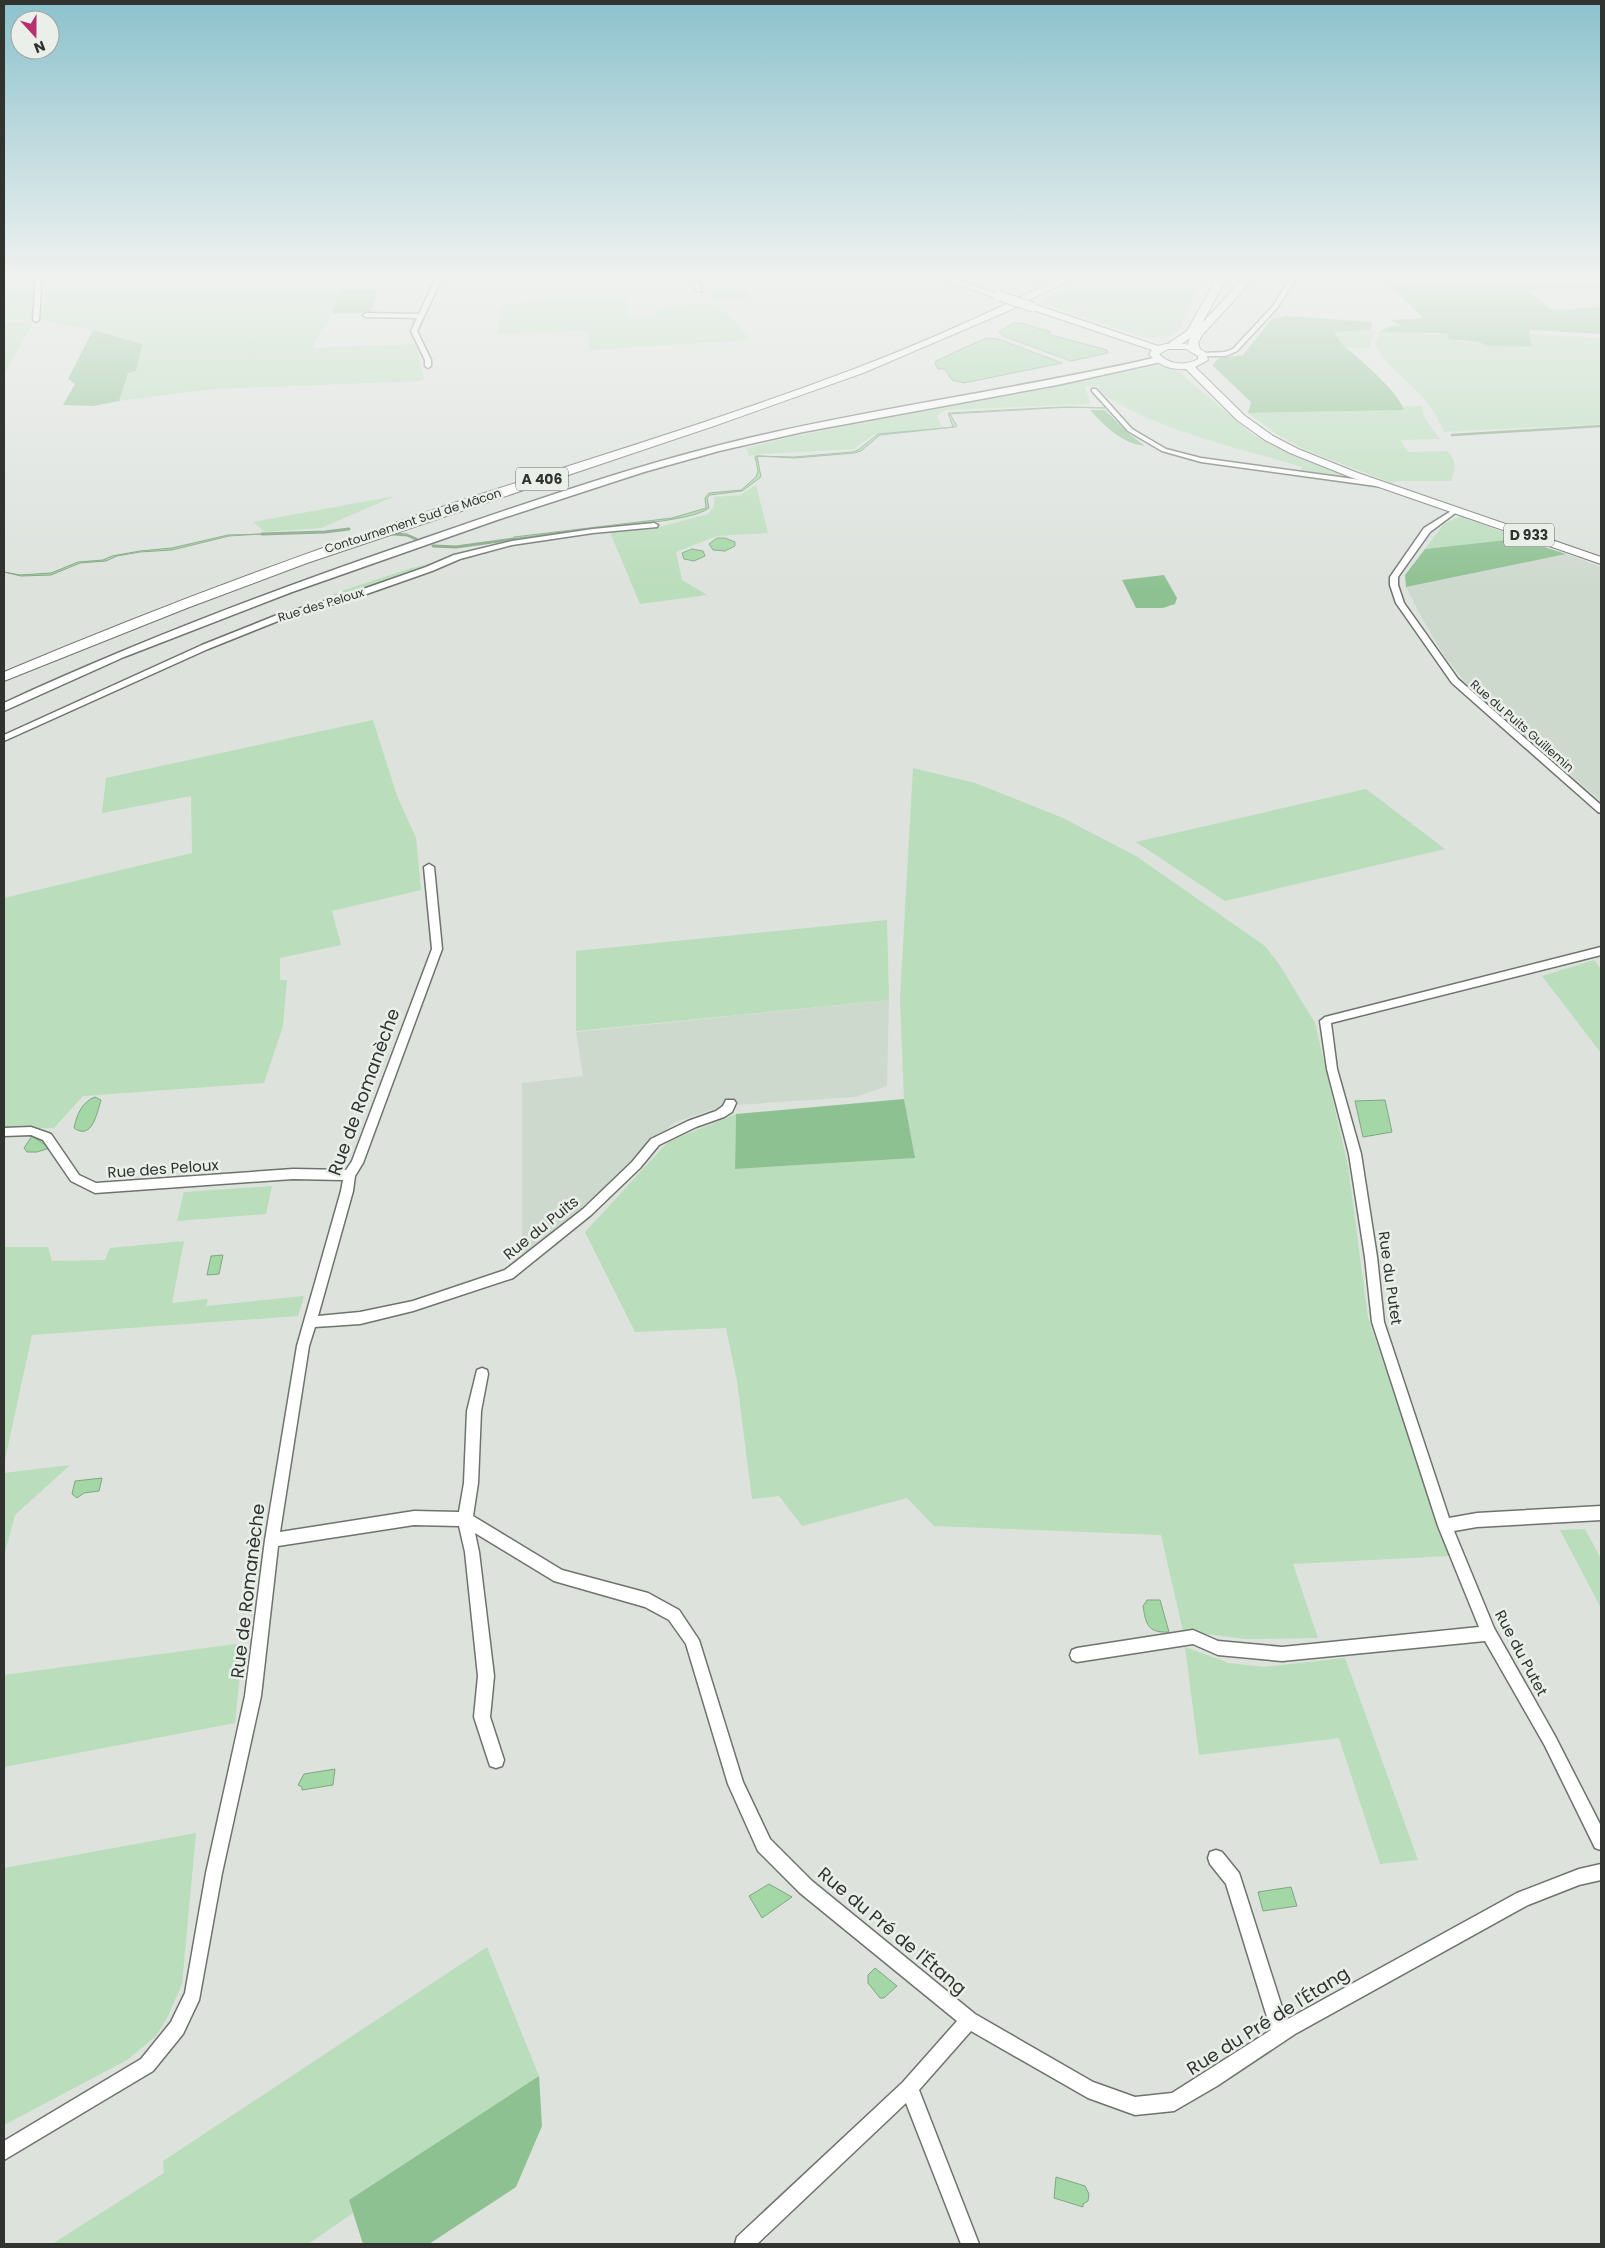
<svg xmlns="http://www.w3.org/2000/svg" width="1605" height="2248" viewBox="0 0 1605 2248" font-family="Poppins,sans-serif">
<rect width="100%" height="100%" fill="#dde2dd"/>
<g fill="#ced9ce">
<polygon points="1566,554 1601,567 1601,801 1471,689 1445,657 1420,615 1406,587"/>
<polygon points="889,1000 887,1086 855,1097 723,1106 675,1122 639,1153 596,1197 522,1259 522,1083 583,1076 576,1032"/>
</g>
<g fill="#baddbb">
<polygon points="68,274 155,274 155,285 251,281 256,279 346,277 332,314 312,348 416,344 424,379 419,381 212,389 119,401 128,373 141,344 93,330 42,320 46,276"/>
<polygon points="1088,274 1202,274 1194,299 1180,328 1170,336 1147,338 1040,302"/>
<polygon points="36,277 32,319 4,319 4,281"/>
<polygon points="747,288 752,298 712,300 705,290"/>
<polygon points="625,297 630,317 654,316 656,308 714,303 735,321 750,340 590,350 588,330 498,334 500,308 504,305 546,300"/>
<polygon points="4,322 33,323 4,374"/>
<polygon points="1376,330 1370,343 1371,348 1345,348 1334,331"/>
<path d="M 1420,331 L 1447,333 L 1458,342 L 1479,342 L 1488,346 L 1532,347 L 1529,334 L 1601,338 L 1601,424 L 1444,432 C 1438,419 1432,407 1422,396 C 1405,378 1386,366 1375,344 L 1380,332 Z"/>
<path d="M 1154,366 L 1168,367 L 1180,373 L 1251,433 L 1287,453 L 1358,480 L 1299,472 L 1302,467 C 1235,447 1160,431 1101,393 L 1099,386 L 1085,386 L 1090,404 L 946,410 L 937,416 L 942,427 L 875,434 L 853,449 L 762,454 L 749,456 L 746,448 L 791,437 Z"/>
<path d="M 1403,406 L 1422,406 L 1424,417 L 1440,439 L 1400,440 L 1408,452 L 1448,451 C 1457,462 1456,467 1451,481 L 1397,481 L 1392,483 L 1305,450 L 1278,435 L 1248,413 L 1404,410 Z"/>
<polygon points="756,485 768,533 717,536 676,552 682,580 707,595 640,604 609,530 655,528 708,514 714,506 714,497 740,495"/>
<polygon points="395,496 321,528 265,532 253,522"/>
<polygon points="1461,516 1526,541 1506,540 1425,549 1444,524"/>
<polygon points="446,560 338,598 333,594 411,568"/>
<polygon points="373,720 397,796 416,838 421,890 332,911 341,945 280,958 280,980 287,980 283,1026 264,1083 83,1096 54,1128 4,1129 4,898 192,853 191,796 102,813 106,778"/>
<polygon points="913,768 975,783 1063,818 1136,856 1265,946 1279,964 1315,1023 1348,1166 1368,1318 1449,1556 1293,1564 1318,1638 1245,1639 1183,1631 1161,1535 934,1526 907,1498 802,1526 779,1496 752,1499 737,1381 726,1328 635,1332 585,1232 668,1142 736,1114 735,1169 914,1158 904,1099 900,999"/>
<polygon points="1366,789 1445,849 1225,901 1136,842"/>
<polygon points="887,920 889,1000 576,1031 576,951"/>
<polygon points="1594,960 1601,969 1601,1053 1542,976"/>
<polygon points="272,1186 266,1214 177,1221 184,1192"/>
<polygon points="184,1241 172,1303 208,1299 206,1306 304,1296 298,1316 32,1335 4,1464 4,1247 48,1247 52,1261 105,1260 110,1248"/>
<polygon points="70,1465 15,1515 4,1556 4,1473"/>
<polygon points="1585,1529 1601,1559 1601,1608 1560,1530"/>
<polygon points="243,1643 235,1723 4,1767 4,1675"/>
<polygon points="1185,1647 1229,1663 1264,1667 1345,1658 1418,1860 1380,1864 1339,1738 1199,1755"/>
<polygon points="196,1833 182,1984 167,2018 156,2036 127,2060 4,2125 4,1868"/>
<polygon points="487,1947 539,2076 349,2200 353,2213 308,2244 52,2244 164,2173 163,2161"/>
</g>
<g fill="#8ec191">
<polygon points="1533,274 1601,274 1601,287 1527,290 1552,310 1601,307 1601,334 1530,330 1529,334 1532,347 1488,346 1479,342 1449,339 1447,333 1380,332 1390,326 1402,326 1391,320 1423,318 1387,282 1473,280 1475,277"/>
<polygon points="340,290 375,290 377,296 370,313 332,314"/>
<path d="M 1287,316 L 1371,322 L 1372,326 L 1369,330 L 1334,332 C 1338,337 1341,344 1346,348 C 1360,359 1399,393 1404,410 L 1248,413 L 1251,402 L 1212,365 L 1219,358 L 1243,355 L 1272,319 Z"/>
<polygon points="93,330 142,344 136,371 128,373 119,401 93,406 63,405 75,384 68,379"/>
<path d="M 1105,410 L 1128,433 L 1145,446 C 1121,443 1106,427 1090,410 Z"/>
<polygon points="1506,540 1526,541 1566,554 1406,587 1405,575 1425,549"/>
<polygon points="1164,575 1177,598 1175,604 1163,608 1136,608 1122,580"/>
<polygon points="904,1099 915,1158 735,1169 736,1114"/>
<polygon points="539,2076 542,2126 516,2187 429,2244 363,2244 349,2200"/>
</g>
<g fill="#a3d7a5" stroke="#81a682">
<polygon points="1013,323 1021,323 1051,332 1047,334 1107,350 1108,353 1071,361 1003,336 999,332"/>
<polygon points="986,338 998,339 1062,363 964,383 952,380 945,369 938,369 935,364 936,361"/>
<path d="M 1061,407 L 1105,408 L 1070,407 L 950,414 L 957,426 L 955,427 L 880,435 L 861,451 L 855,453 L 795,458 L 757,456 L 761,477 L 742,491 L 710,495 L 707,498 L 709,508 C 692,522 602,527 576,530 C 555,533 535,536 514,539 L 514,537 L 672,518 L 706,508 L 705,498 L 709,493 L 741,490 L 748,484 L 756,477 L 758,471 L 755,456 L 794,457 L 852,452 L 858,450 L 878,434 L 953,427 L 948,413 Z"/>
<polygon points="262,534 229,536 172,550 140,552 117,556 106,561 80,563 51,575 21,576 4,572 20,575 51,573 78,562 103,560 112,556 140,551 172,548 228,535"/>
<polygon points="717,538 725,538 735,542 735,546 725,551 713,550 709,544"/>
<polygon points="692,549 703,551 705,556 694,561 684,559 682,553"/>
<path d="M 95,1097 L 101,1100 C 97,1113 92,1141 74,1128 C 77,1114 82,1102 95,1097 Z"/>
<polygon points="1385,1100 1392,1132 1363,1137 1355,1101"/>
<polygon points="32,1136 50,1148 37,1152 27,1152 24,1148"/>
<polygon points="223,1255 219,1274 207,1275 211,1256"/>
<polygon points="102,1478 99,1491 84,1493 77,1498 72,1494 75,1481"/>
<path d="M 1147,1600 L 1160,1600 L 1169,1632 C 1148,1633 1146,1625 1143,1606 Z"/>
<polygon points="335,1769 333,1785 302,1790 302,1787 298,1785 304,1774"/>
<polygon points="769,1884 792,1897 762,1918 749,1896"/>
<polygon points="1291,1887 1297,1906 1263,1911 1258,1892"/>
<polygon points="875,1968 897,1986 884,1998 880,1998 868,1983 868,1975"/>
<polygon points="1056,2177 1085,2186 1089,2194 1088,2201 1083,2204 1083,2207 1054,2198"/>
</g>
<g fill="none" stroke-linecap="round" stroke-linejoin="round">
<polyline stroke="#81a682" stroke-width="2.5" points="1452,435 1601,426"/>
<g stroke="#81a682" stroke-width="3">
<polyline points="262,534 325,532 349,529"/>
<polyline points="393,534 407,535 416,539"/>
<polyline points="433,546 456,547 514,539"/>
</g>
<defs>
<g id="street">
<polygon points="36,274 42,274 39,320 36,322 33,320"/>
<polygon points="438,274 444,274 417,331 431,360 431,366 428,368 425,366 425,360 411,331 417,318 366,317 363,315 366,313 419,314"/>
<polygon points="690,274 696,274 702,292 697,291"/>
<polygon points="1293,274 1299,274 1277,308 1237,351 1226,356 1201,356 1201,354 1203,353 1225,352 1233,349 1273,306"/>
<polygon points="1092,389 1096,389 1132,429 1166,449 1201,458 1383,483 1386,485 1383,487 1201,462 1162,451 1128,431 1092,391"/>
<polygon points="1456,508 1460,510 1458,511 1430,532 1398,577 1398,585 1404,603 1458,679 1601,805 1601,813 1598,812 1452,683 1396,603 1390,585 1390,577 1424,528"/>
<polygon points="654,523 658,525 657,527 593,533 512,545 460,559 432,571 358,597 283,619 208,649 4,741 4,735 202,645 277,615 352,593 426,567 454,555 512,541 593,529"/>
<polygon points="429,864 434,867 442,949 363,1163 355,1176 353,1191 318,1316 360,1312 413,1301 505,1270 583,1209 632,1162 651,1139 688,1121 716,1111 723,1106 726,1100 734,1100 736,1103 732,1112 724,1117 696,1127 659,1145 640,1168 591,1215 513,1278 413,1311 360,1324 315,1327 309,1346 280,1532 414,1511 459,1512 464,1483 467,1411 477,1370 482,1368 487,1370 488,1374 481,1411 478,1483 473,1516 562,1570 648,1593 679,1610 699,1640 743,1782 770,1839 812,1881 975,2014 1093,2082 1135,2097 1172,2093 1271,2030 1226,1884 1210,1864 1208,1858 1210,1852 1216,1850 1222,1852 1239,1873 1241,1879 1286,2020 1517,1893 1579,1869 1601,1864 1601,1880 1579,1885 1528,1905 1295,2034 1217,2086 1174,2111 1135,2115 1088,2098 971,2031 919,2090 979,2244 961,2244 906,2103 757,2244 735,2244 737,2237 903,2082 957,2021 800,1893 758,1851 728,1784 686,1644 669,1620 645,1607 554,1581 475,1533 479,1552 494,1676 490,1717 504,1760 502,1766 496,1768 490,1766 474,1717 478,1676 465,1552 459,1526 414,1525 278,1546 261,1696 222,1873 199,2000 183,2034 153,2071 4,2160 4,2141 141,2059 171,2022 185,1993 206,1873 245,1696 265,1540 297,1346 341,1191 343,1180 293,1179 95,1193 71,1181 43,1140 31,1135 4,1136 4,1128 31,1127 51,1134 79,1175 96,1183 293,1169 346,1170 352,1161 432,949 424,867"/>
<polygon points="1601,947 1601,955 1331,1023 1337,1069 1361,1154 1377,1257 1384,1322 1449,1518 1477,1513 1601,1506 1601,1520 1477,1527 1454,1531 1494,1628 1555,1736 1601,1826 1601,1850 1595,1848 1545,1746 1485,1641 1282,1661 1218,1655 1193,1644 1077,1662 1072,1660 1070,1655 1072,1650 1077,1648 1193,1630 1218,1641 1282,1647 1479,1627 1438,1526 1372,1322 1365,1257 1349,1154 1327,1069 1320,1021 1325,1017"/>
</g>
<path id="secondary" d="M 1158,357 L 1162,360 L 1161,362 L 1057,385 L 803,432 L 719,451 L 644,472 L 497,520 L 292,592 L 124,657 L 4,711 L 4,703 C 142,639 284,586 428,537 C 535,500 642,463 753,437 C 887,406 1024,388 1158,357 Z"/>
<g id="primary">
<polygon points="928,274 941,274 1003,296 996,298"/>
<path d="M 1030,305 L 1036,305 L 1158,346 C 1174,341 1193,343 1206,353 L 1208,360 L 1195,367 L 1245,416 L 1273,436 L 1298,449 L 1358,473 L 1601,557 L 1601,564 L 1350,477 L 1290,453 L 1265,440 L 1237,420 L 1186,369 C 1172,370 1158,366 1149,354 L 1152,350 L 1030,309 ZM 1168,349 L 1186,349 L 1198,356 L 1198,359 C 1186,366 1169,365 1159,354 Z"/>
</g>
<g id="highway">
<path d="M 1068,274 L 1081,274 L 1008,311 L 863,373 L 714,426 L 307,563 L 187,608 L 4,681 L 4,672 C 139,615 276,563 415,516 C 561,467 709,424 854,369 C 927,341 998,309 1068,274 Z"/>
<polygon points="1219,274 1229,274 1202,323 1234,289 1244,274 1254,274 1241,293 1202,335 1198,343 1200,349 1199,351 1191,351 1188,343 1190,338 1177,347 1169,347 1169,343 1187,331"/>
</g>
</defs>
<use href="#street" stroke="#6e736e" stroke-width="3"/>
<use href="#secondary" stroke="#6e736e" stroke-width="3"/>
<use href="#primary" stroke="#6e736e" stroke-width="2"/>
<use href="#highway" stroke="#6e736e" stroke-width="2"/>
<use href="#street" fill="#fff" fill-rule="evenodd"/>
<use href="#secondary" fill="#fff" fill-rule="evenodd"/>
<use href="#primary" fill="#fff" fill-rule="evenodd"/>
<use href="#highway" fill="#fff" fill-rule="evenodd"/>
<defs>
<polyline id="primary-bridge" points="999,296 1033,307"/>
</defs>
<use href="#primary-bridge" stroke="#6e736e" stroke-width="11" stroke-linecap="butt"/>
<use href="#primary-bridge" stroke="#fff" stroke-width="9"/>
</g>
<linearGradient id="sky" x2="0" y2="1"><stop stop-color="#8cc2cd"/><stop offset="0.47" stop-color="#f0f2f0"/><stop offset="1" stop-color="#f0f2f0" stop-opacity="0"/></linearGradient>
<rect width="1605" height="589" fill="url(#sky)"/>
<g text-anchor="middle" stroke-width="5" stroke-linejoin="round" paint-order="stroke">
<g font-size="12" fill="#313331" stroke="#eaefea">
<text transform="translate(413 521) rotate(-18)" y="4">Contournement Sud de Mâcon</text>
<text transform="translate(321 605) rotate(-17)" y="4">Rue des Peloux</text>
<text transform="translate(1522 726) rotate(41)" y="4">Rue du Puits Guillemin</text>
</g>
<g fill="#eaefea" stroke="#686b68" stroke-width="1">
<rect x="516" y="467.5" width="52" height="23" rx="4"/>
<rect x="1504" y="523.5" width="50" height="23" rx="4"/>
</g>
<g font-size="14" font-weight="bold" fill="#313331">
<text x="542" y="484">A 406</text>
<text x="1529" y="540">D 933</text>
</g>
<g font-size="15" fill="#313331" stroke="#eaefea">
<text transform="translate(163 1169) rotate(-4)" y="5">Rue des Peloux</text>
<text transform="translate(541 1228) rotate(-39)" y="5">Rue du Puits</text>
<text transform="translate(1390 1278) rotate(82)" y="5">Rue du Putet</text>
<text transform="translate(1521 1653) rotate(62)" y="5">Rue du Putet</text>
</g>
<g font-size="18" fill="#313331" stroke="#eaefea">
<text transform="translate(364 1092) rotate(-70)" y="6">Rue de Romanèche</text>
<text transform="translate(248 1591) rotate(-83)" y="6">Rue de Romanèche</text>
<text transform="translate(892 1931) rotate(40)" y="6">Rue du Pré de l'Étang</text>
<text transform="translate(1268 2021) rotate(-32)" y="6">Rue du Pré de l'Étang</text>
</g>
</g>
<rect width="1605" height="2248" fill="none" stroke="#313331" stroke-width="10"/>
<g transform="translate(35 35) rotate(159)"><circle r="24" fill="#eaefea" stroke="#a0a4a0"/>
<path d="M0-4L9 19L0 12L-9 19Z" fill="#b73070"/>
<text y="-8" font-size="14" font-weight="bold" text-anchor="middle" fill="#313331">N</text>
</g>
</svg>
